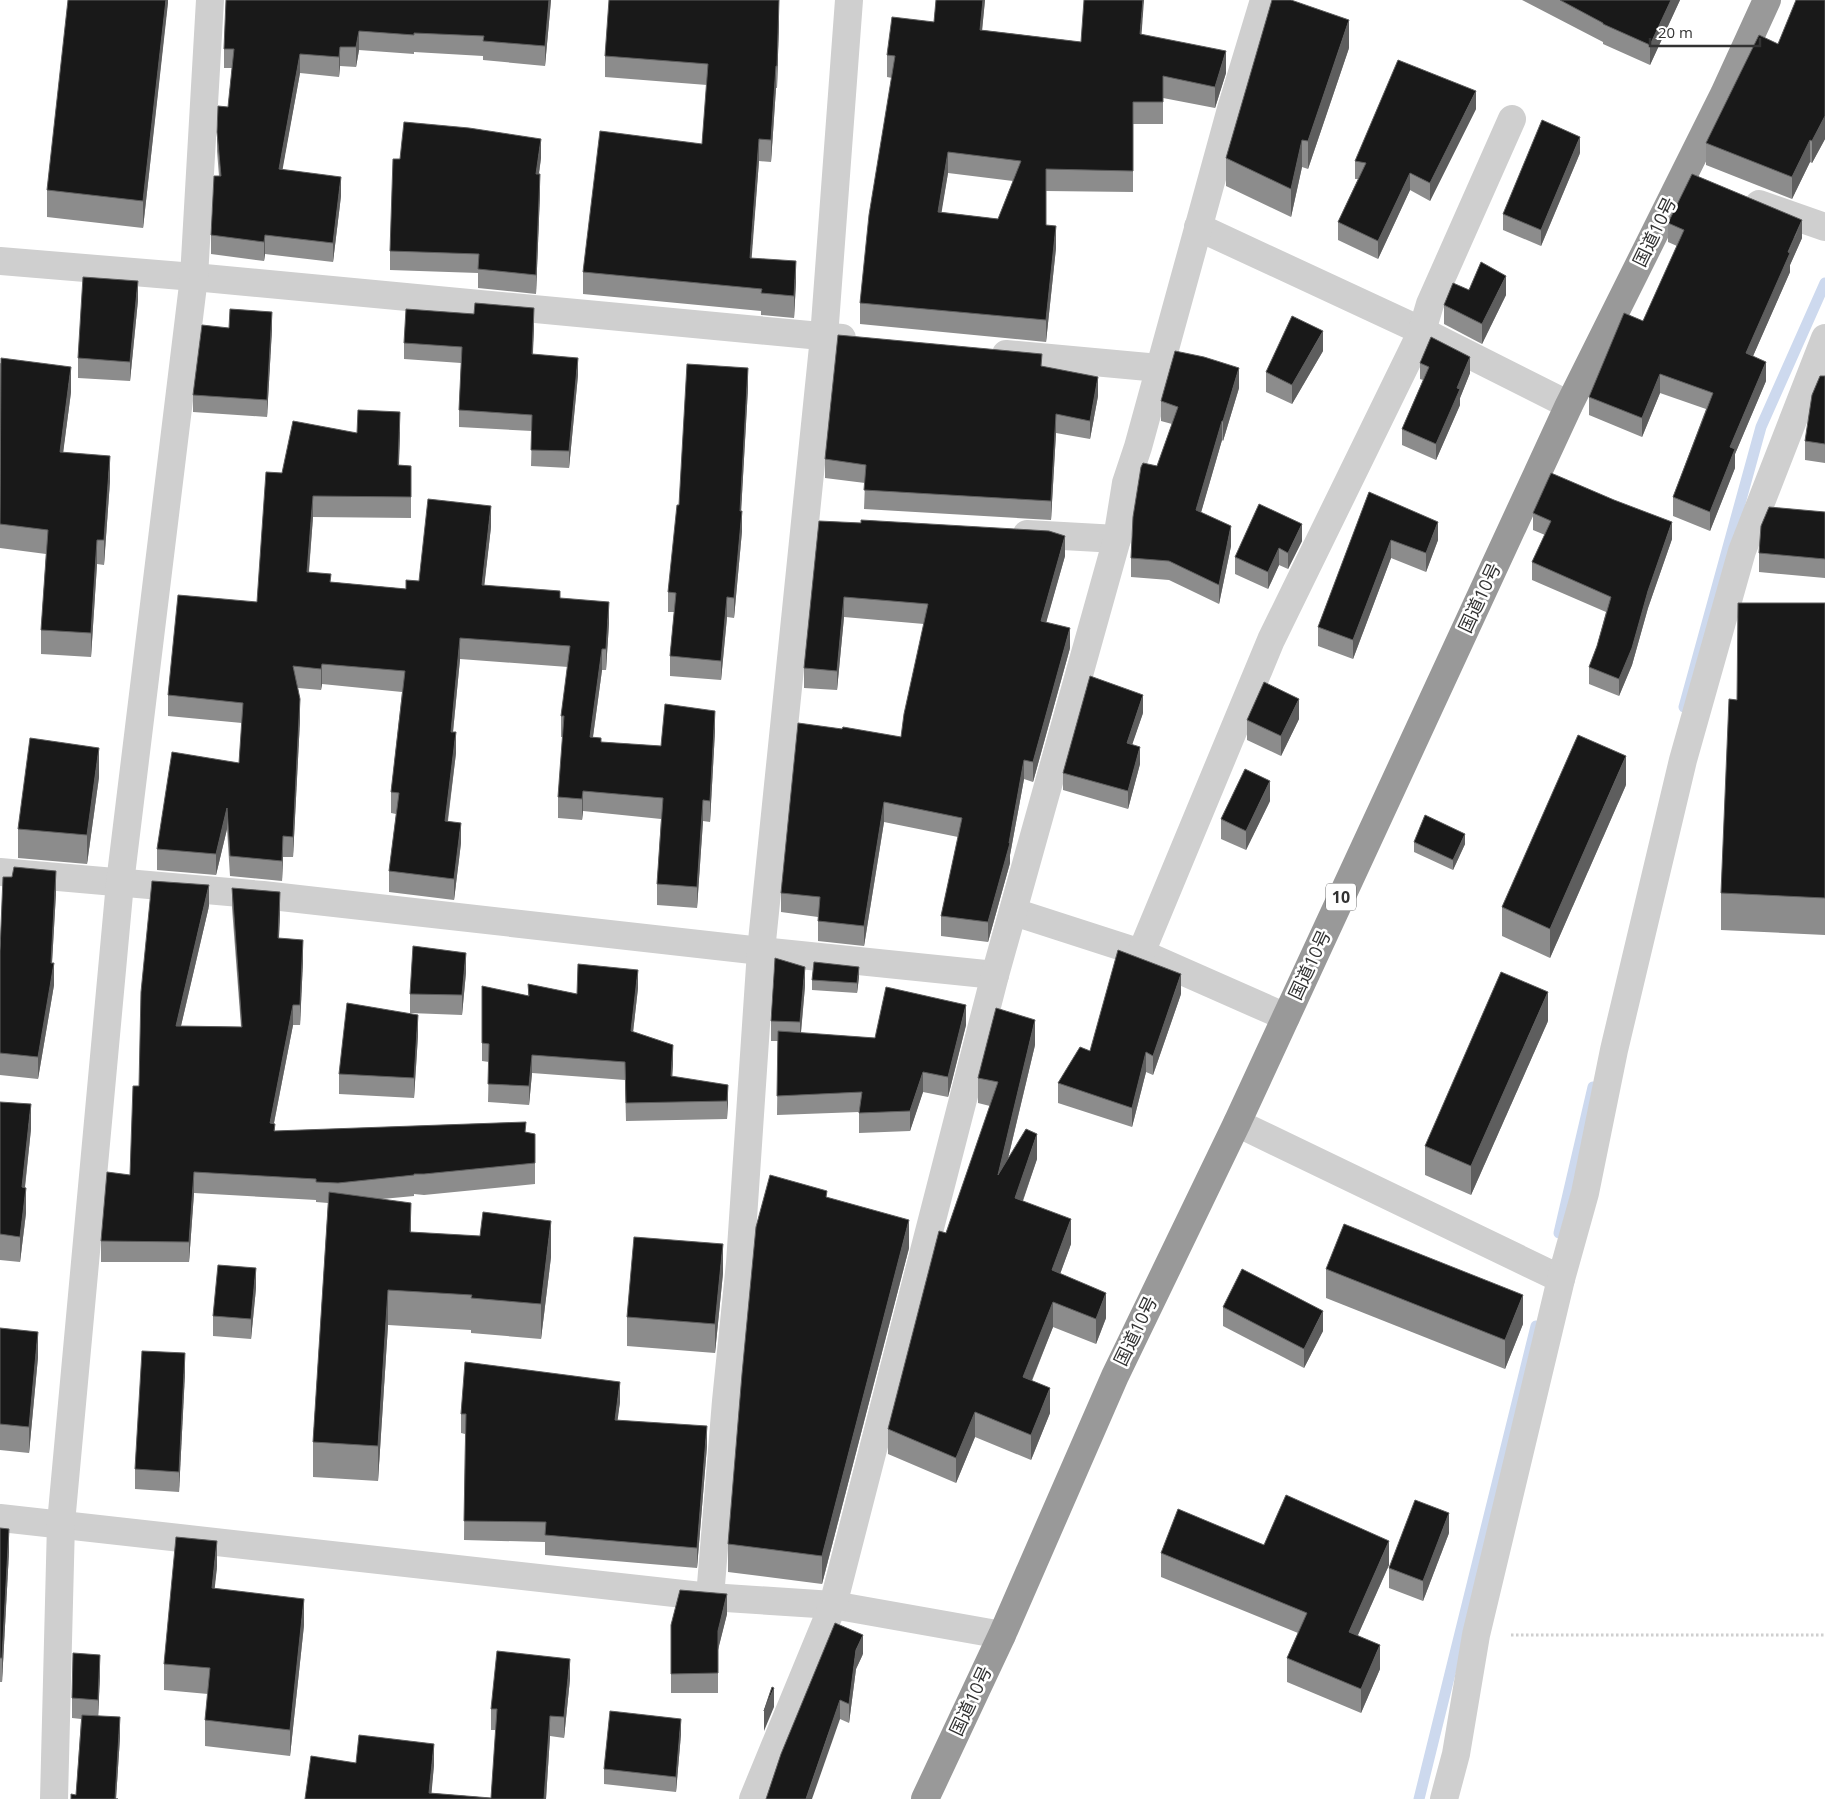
<svg xmlns="http://www.w3.org/2000/svg" width="1825" height="1799" viewBox="0 0 1825 1799" font-family="'Open Sans','Noto Sans JP',sans-serif">
<rect width="100%" height="100%" fill="#fff"/>
<g fill="none" stroke-linecap="round" stroke-linejoin="round">
<g stroke="#cdd9ee" stroke-width="11">
<polyline points="1684,707 1761,427 1825,283"/>
<polyline points="1559,1233 1593,1087"/>
<polyline points="1419,1799 1536,1326"/>
</g>
<polyline stroke="#cfcfcf" stroke-width="3" stroke-dasharray="2.5 2.5" stroke-linecap="butt" points="1511,1635 1825,1635"/>
<g stroke="#cfcfcf" stroke-width="28">
<polyline points="1759,204 1825,227"/>
<polyline points="1198,227 1422,331 1569,405"/>
<polyline points="0,261 194,277 842,338"/>
<polyline points="1006,354 1159,368"/>
<polyline points="1027,534 1117,539"/>
<polyline points="0,872 263,895 761,951 995,975"/>
<polyline points="1014,912 1141,953 1286,1017"/>
<polyline points="1141,953 1271,640 1422,331 1430,304 1512,119"/>
<polyline points="1237,1123 1561,1279"/>
<polyline points="0,1518 710,1597 833,1605 1002,1635"/>
<polyline points="710,1597 726,1401 740,1263 761,951 824,337 849,0"/>
<polyline points="54,1799 61,1523 120,883 194,277 210,0"/>
<polyline points="753,1799 833,1605 995,975 1117,539 1126,483 1138,447 1231,109 1264,0"/>
<polyline points="1444,1799 1456,1754 1476,1635 1561,1279 1585,1193 1614,1050 1683,760 1742,551 1825,338"/>
</g>
<polyline stroke="#999" stroke-width="28" points="925,1799 1002,1635 1115,1376 1237,1123 1569,405 1724,94 1767,0"/>
</g>
<g fill="#8c8c8c" fill-rule="evenodd">
<polygon points="168,0 143,228 47,217 47,190"/>
<polygon points="551,0 545,66 483,60 483,56 414,52 414,54 359,50 356,67 340,66 339,77 300,73 282,170 341,196 333,262 265,254 264,261 211,254 211,235 219,176 217,151 217,132 228,107 232,68 224,68 224,49"/>
<path d="M 936,0 L 985,0 L 982,30 L 1081,42 L 1142,34 L 1226,73 L 1215,108 L 1163,98 L 1163,124 L 1133,124 L 1133,192 L 1046,191 L 1046,225 L 1056,248 L 1046,342 L 860,324 L 860,303 L 892,78 L 887,77 L 887,55 L 934,22 ZM 948,173 L 1013,181 L 998,219 L 941,212 Z"/>
<polygon points="1522,0 1680,0 1650,65 1603,44 1603,42"/>
<polygon points="1825,0 1825,139 1812,163 1810,162 1792,199 1706,165 1706,143"/>
<polygon points="779,21 777,88 776,88 771,162 759,161 751,258 796,282 794,318 761,315 761,311 583,294 583,272 702,144 707,85 605,77 605,56"/>
<polygon points="1349,48 1308,169 1302,167 1291,217 1226,186 1226,158"/>
<polygon points="1476,109 1430,201 1410,190 1378,259 1338,240 1338,222 1358,179 1355,179 1355,161"/>
<polygon points="1580,153 1541,246 1503,230 1503,214"/>
<polygon points="541,158 539,174 540,193 536,294 478,288 478,273 390,270 390,251"/>
<polygon points="1668,223 1802,238 1790,265 1790,272 1753,356 1766,381 1735,454 1735,468 1710,531 1673,516 1673,497 1706,409 1660,393 1642,437 1589,415 1589,397 1643,321 1677,246 1668,242"/>
<polygon points="1469,290 1506,295 1482,344 1444,324 1444,305"/>
<polygon points="138,300 130,381 78,378 78,358"/>
<polygon points="534,325 533,354 578,375 569,468 531,466 532,431 459,427 459,410 461,363 404,359 404,343"/>
<polygon points="229,328 272,329 267,417 193,412 193,395"/>
<polygon points="1323,351 1292,404 1266,392 1266,372"/>
<polygon points="0,363 71,392 63,452 110,481 104,565 97,564 91,657 41,654 41,630 46,554 0,548"/>
<polygon points="1420,363 1470,373 1460,398 1460,405 1436,460 1402,445 1402,429 1423,380 1420,379"/>
<polygon points="1042,366 1098,396 1090,439 1056,433 1051,520 864,509 865,483 825,478 825,459"/>
<polygon points="1825,376 1825,463 1805,460 1805,441"/>
<polygon points="748,388 741,511 742,531 734,618 727,617 721,680 670,676 670,656 674,612 668,612 668,592 679,505"/>
<polygon points="1239,388 1223,441 1222,440 1201,512 1231,546 1219,604 1169,580 1131,577 1131,558 1157,466 1172,424 1161,421 1161,401"/>
<polygon points="400,432 399,465 411,466 411,518 313,517 309,572 331,582 406,589 419,581 491,527 484,585 560,598 609,623 606,670 602,670 593,737 601,742 661,746 715,731 710,822 703,821 697,908 657,905 657,884 661,819 583,811 582,820 558,818 558,797 563,737 561,737 561,716 568,667 460,659 453,732 456,753 448,821 461,843 454,900 389,892 389,871 396,814 391,813 391,792 402,692 322,684 321,690 298,688 300,720 293,857 283,857 282,881 230,876 227,829 216,875 157,870 157,849 239,763 242,723 168,716 168,695 257,602 282,473 357,433"/>
<polygon points="1369,492 1438,540 1426,572 1391,558 1353,659 1318,646 1318,627"/>
<polygon points="1825,512 1825,578 1759,572 1759,553"/>
<polygon points="1533,513 1672,539 1648,608 1632,665 1619,696 1589,684 1589,667 1597,646 1606,612 1532,580 1532,562 1545,535 1533,530"/>
<polygon points="819,521 1065,556 1046,622 1070,648 1033,782 1024,779 1010,855 1010,863 988,942 941,936 941,916 958,837 884,822 864,946 818,941 818,917 781,912 781,893 842,729 901,737 924,624 844,617 837,690 804,688 804,668"/>
<polygon points="1302,541 1288,569 1279,565 1268,589 1235,574 1235,557"/>
<polygon points="1825,603 1825,935 1721,930 1721,893"/>
<polygon points="1143,713 1132,744 1140,764 1128,809 1063,790 1063,773"/>
<polygon points="1299,719 1281,756 1247,740 1247,720"/>
<polygon points="99,777 87,864 18,858 18,829"/>
<polygon points="1626,785 1550,958 1502,936 1502,907"/>
<polygon points="1270,801 1246,850 1221,839 1221,819"/>
<polygon points="1414,842 1465,844 1453,870 1414,852"/>
<polygon points="232,888 280,913 279,938 303,961 300,1025 293,1025 274,1123 275,1131 526,1132 535,1154 535,1184 424,1195 414,1194 414,1196 382,1199 411,1232 551,1257 541,1339 471,1333 471,1330 388,1325 378,1481 313,1477 313,1442 328,1203 316,1202 316,1200 194,1193 189,1262 101,1262 101,1241 130,1175 139,1086 209,906 181,1026 241,1027 232,908"/>
<polygon points="56,893 52,963 54,985 38,1079 0,1075 0,951"/>
<polygon points="466,972 462,1015 410,1013 410,994"/>
<polygon points="859,977 857,993 812,990 812,980"/>
<polygon points="528,984 577,994 638,988 633,1032 673,1064 672,1077 728,1085 727,1119 626,1121 625,1080 532,1073 529,1105 488,1102 489,1062 482,1061 482,986 528,996"/>
<polygon points="805,986 801,1033 875,1038 966,1025 948,1097 923,1092 910,1131 859,1133 859,1112 777,1115 778,1041 771,1041 771,1021"/>
<polygon points="1181,994 1153,1075 1146,1072 1132,1127 1058,1103 1058,1083 1090,1051"/>
<polygon points="1548,1021 1471,1195 1425,1175 1425,1146"/>
<polygon points="418,1035 414,1098 339,1094 339,1074"/>
<polygon points="1035,1045 1008,1159 1037,1159 1023,1201 1071,1244 1060,1274 1106,1318 1096,1344 1053,1327 1032,1381 1050,1413 1031,1460 975,1437 956,1483 888,1454 888,1429 946,1233 990,1106 978,1103 978,1078"/>
<polygon points="0,1102 31,1129 25,1188 26,1213 20,1262 0,1260"/>
<polygon points="827,1198 909,1248 822,1584 728,1572 728,1544"/>
<polygon points="1326,1269 1523,1324 1505,1369 1326,1298"/>
<polygon points="723,1273 715,1353 627,1346 627,1317"/>
<polygon points="256,1288 251,1339 213,1336 213,1316"/>
<polygon points="1223,1307 1323,1331 1304,1368 1223,1326"/>
<polygon points="0,1328 38,1357 29,1453 0,1450"/>
<polygon points="185,1373 179,1492 135,1489 135,1469"/>
<polygon points="620,1402 617,1420 707,1446 697,1568 545,1555 545,1542 464,1540 465,1434 461,1433 461,1414"/>
<polygon points="0,1528 9,1552 2,1682 0,1682"/>
<polygon points="1449,1533 1423,1601 1389,1588 1389,1568"/>
<polygon points="1264,1545 1389,1565 1358,1635 1380,1669 1361,1713 1287,1682 1287,1658 1298,1633 1161,1577 1161,1553"/>
<polygon points="217,1567 214,1588 304,1625 290,1756 205,1746 205,1720 208,1694 164,1690 164,1664"/>
<polygon points="727,1614 718,1649 718,1693 671,1693 671,1625"/>
<polygon points="863,1654 856,1669 849,1723 840,1719 766,1799"/>
<polygon points="100,1675 98,1716 120,1737 116,1799 76,1795 81,1719 72,1718 72,1698"/>
<polygon points="570,1679 564,1738 550,1736 546,1799 305,1799 356,1763 434,1765 431,1793 491,1798 496,1730 491,1730 491,1709"/>
<polygon points="681,1734 676,1792 604,1784 604,1769"/>
</g>
<g fill="#5e5e5e">
<polygon points="166,0 168,0 168,3 143,228 143,201"/>
<polygon points="549,0 551,0 545,66 545,46"/>
<polygon points="779,0 779,21 777,88 777,66"/>
<polygon points="983,0 985,0 980,51 980,30"/>
<polygon points="1143,0 1144,0 1140,56 1140,34"/>
<polygon points="1671,0 1680,0 1650,65 1650,45"/>
<polygon points="1349,20 1349,48 1308,169 1308,141"/>
<polygon points="359,31 359,50 356,67 356,47"/>
<polygon points="340,47 340,66 339,77 339,57"/>
<polygon points="1226,51 1226,73 1215,108 1215,87"/>
<polygon points="300,54 300,73 279,189 279,169"/>
<polygon points="776,66 776,88 771,162 771,140"/>
<polygon points="1476,91 1476,109 1430,201 1430,183"/>
<polygon points="1825,116 1825,139 1812,163 1812,141"/>
<polygon points="1580,137 1580,153 1541,246 1541,230"/>
<polygon points="541,139 541,158 536,193 536,174"/>
<polygon points="759,139 759,161 750,280 750,258"/>
<polygon points="1302,140 1302,167 1291,217 1291,189"/>
<polygon points="1810,140 1810,162 1792,199 1792,177"/>
<polygon points="948,152 948,173 938,234 938,212"/>
<polygon points="1410,173 1410,190 1378,259 1378,241"/>
<polygon points="540,174 540,193 536,294 536,275"/>
<polygon points="341,177 341,196 333,262 333,243"/>
<polygon points="1802,220 1802,238 1790,265 1790,272 1746,372 1746,353"/>
<polygon points="1056,226 1056,248 1046,342 1046,320"/>
<polygon points="265,235 265,254 264,261 264,242"/>
<polygon points="796,261 796,282 794,318 794,296"/>
<polygon points="1506,276 1506,295 1482,344 1482,324"/>
<polygon points="138,281 138,300 130,381 130,362"/>
<polygon points="534,308 534,325 532,371 532,354"/>
<polygon points="272,312 272,329 267,417 267,400"/>
<polygon points="1323,331 1323,351 1292,404 1292,385"/>
<polygon points="1470,357 1470,373 1460,398 1460,405 1436,460 1436,444 1457,388"/>
<polygon points="578,358 578,375 569,468 569,451"/>
<polygon points="1766,362 1766,381 1735,454 1735,468 1710,531 1710,512 1730,447"/>
<polygon points="71,367 71,392 60,477 60,452"/>
<polygon points="748,368 748,388 740,531 740,511"/>
<polygon points="1239,368 1239,388 1223,441 1223,421"/>
<polygon points="1660,374 1660,393 1642,437 1642,418"/>
<polygon points="1098,377 1098,396 1090,439 1090,421"/>
<polygon points="400,412 400,432 398,486 398,465"/>
<polygon points="1056,414 1056,433 1051,520 1051,501"/>
<polygon points="1222,421 1222,440 1196,530 1196,510"/>
<polygon points="110,456 110,481 104,565 104,540"/>
<polygon points="313,496 313,517 307,593 307,572"/>
<polygon points="491,506 491,527 482,606 482,585"/>
<polygon points="742,511 742,531 734,618 734,598"/>
<polygon points="1438,522 1438,540 1426,572 1426,553"/>
<polygon points="1672,522 1672,539 1648,608 1632,665 1619,696 1619,679 1648,591"/>
<polygon points="1302,524 1302,541 1288,569 1288,553"/>
<polygon points="1231,526 1231,546 1219,604 1219,585"/>
<polygon points="1065,536 1065,556 1041,641 1041,621"/>
<polygon points="97,540 97,564 91,657 91,633"/>
<polygon points="1391,540 1391,558 1353,659 1353,640"/>
<polygon points="1279,548 1279,565 1268,589 1268,572"/>
<polygon points="727,597 727,617 721,680 721,661"/>
<polygon points="844,597 844,617 837,690 837,671"/>
<polygon points="609,602 609,623 606,670 606,649"/>
<polygon points="1070,628 1070,648 1033,782 1033,762"/>
<polygon points="460,638 460,659 451,752 451,732"/>
<polygon points="602,649 602,670 590,758 590,737"/>
<polygon points="322,664 322,684 321,690 321,669"/>
<polygon points="1143,695 1143,713 1127,760 1127,743"/>
<polygon points="300,699 300,720 293,857 293,837"/>
<polygon points="1299,699 1299,719 1281,756 1281,736"/>
<polygon points="715,711 715,731 710,822 710,801"/>
<polygon points="456,732 456,753 445,841 445,821"/>
<polygon points="1140,747 1140,764 1128,809 1128,791"/>
<polygon points="99,748 99,777 87,864 87,835"/>
<polygon points="1626,756 1626,785 1550,958 1550,929"/>
<polygon points="1024,760 1024,779 1010,855 1010,863 988,942 988,922 1009,843"/>
<polygon points="1270,781 1270,801 1246,850 1246,831"/>
<polygon points="583,791 583,811 582,820 582,799"/>
<polygon points="703,800 703,821 697,908 697,887"/>
<polygon points="884,802 884,822 864,946 864,926"/>
<polygon points="227,808 227,829 216,875 216,854"/>
<polygon points="461,823 461,843 454,900 454,879"/>
<polygon points="1465,834 1465,844 1453,870 1453,860"/>
<polygon points="283,836 283,857 282,881 282,861"/>
<polygon points="56,871 56,893 51,980 54,963 54,985 38,1079 38,1057 51,963"/>
<polygon points="209,885 209,906 176,1047 176,1026"/>
<polygon points="280,892 280,913 278,958 278,938"/>
<polygon points="303,940 303,961 300,1025 300,1005"/>
<polygon points="466,953 466,972 462,1015 462,995"/>
<polygon points="805,967 805,986 800,1042 800,1022"/>
<polygon points="859,967 859,977 857,993 857,983"/>
<polygon points="638,970 638,988 631,1050 631,1031"/>
<polygon points="1181,974 1181,994 1153,1075 1153,1056"/>
<polygon points="1548,992 1548,1021 1471,1195 1471,1166"/>
<polygon points="293,1005 293,1025 270,1143 270,1123"/>
<polygon points="966,1005 966,1025 948,1097 948,1077"/>
<polygon points="418,1015 418,1035 414,1098 414,1078"/>
<polygon points="1035,1020 1035,1045 998,1200 998,1175"/>
<polygon points="673,1045 673,1064 671,1095 671,1076"/>
<polygon points="1146,1052 1146,1072 1132,1127 1132,1108"/>
<polygon points="532,1055 532,1073 529,1105 529,1086"/>
<polygon points="923,1072 923,1092 910,1131 910,1111"/>
<polygon points="728,1085 728,1103 727,1119 727,1101"/>
<polygon points="31,1104 31,1129 22,1213 22,1187"/>
<polygon points="1037,1134 1037,1159 1015,1223 1015,1198"/>
<polygon points="194,1172 194,1193 189,1262 189,1242"/>
<polygon points="26,1188 26,1213 20,1262 20,1237"/>
<polygon points="411,1203 411,1238 410,1232"/>
<polygon points="1071,1219 1071,1244 1052,1296 1052,1270"/>
<polygon points="909,1220 909,1248 822,1584 822,1556"/>
<polygon points="551,1221 551,1257 541,1339 541,1304"/>
<polygon points="723,1244 723,1273 715,1353 715,1324"/>
<polygon points="256,1268 256,1288 251,1339 251,1319"/>
<polygon points="388,1290 388,1325 378,1481 378,1446"/>
<polygon points="1106,1293 1106,1318 1096,1344 1096,1319"/>
<polygon points="1523,1295 1523,1324 1505,1369 1505,1340"/>
<polygon points="1053,1302 1053,1327 1023,1402 1023,1377"/>
<polygon points="1323,1311 1323,1331 1304,1368 1304,1349"/>
<polygon points="38,1332 38,1357 29,1453 29,1427"/>
<polygon points="185,1353 185,1373 179,1492 179,1472"/>
<polygon points="620,1382 620,1402 615,1440 615,1420"/>
<polygon points="1050,1388 1050,1413 1031,1460 1031,1435"/>
<polygon points="975,1412 975,1437 956,1483 956,1458"/>
<polygon points="707,1426 707,1446 697,1568 697,1548"/>
<polygon points="1449,1513 1449,1533 1423,1601 1423,1581"/>
<polygon points="9,1529 9,1552 2,1682 2,1658"/>
<polygon points="217,1541 217,1567 212,1614 212,1588"/>
<polygon points="1389,1541 1389,1565 1349,1655 1349,1632"/>
<polygon points="727,1594 727,1614 718,1650 718,1631"/>
<polygon points="304,1599 304,1625 290,1756 290,1730"/>
<polygon points="863,1635 863,1654 856,1669 849,1723 849,1704 856,1650"/>
<polygon points="1380,1645 1380,1669 1361,1713 1361,1689"/>
<polygon points="100,1655 100,1675 98,1720 98,1700"/>
<polygon points="570,1659 570,1679 564,1738 564,1717"/>
<polygon points="774,1688 774,1707 764,1731 764,1711"/>
<polygon points="840,1700 840,1719 812,1799 806,1799"/>
<polygon points="550,1716 550,1736 546,1799 544,1799"/>
<polygon points="120,1717 120,1737 116,1799 115,1799"/>
<polygon points="681,1719 681,1734 676,1792 676,1777"/>
<polygon points="434,1744 434,1765 431,1799 429,1793"/>
</g>
<g fill="#191919" stroke="#5e5e5e" fill-rule="evenodd">
<polygon points="68,0 166,0 143,201 47,190"/>
<polygon points="226,0 549,0 545,46 483,41 484,36 414,33 414,35 359,31 356,47 340,47 339,57 300,54 279,169 341,177 333,243 265,235 264,242 211,235 214,176 221,176 217,132 218,106 228,107 234,49 224,49"/>
<polygon points="609,0 779,0 777,66 776,66 771,140 759,139 750,258 796,261 794,296 761,293 762,289 583,272 600,131 702,144 708,64 605,56"/>
<path d="M 936,0 L 983,0 L 980,30 L 1081,42 L 1084,0 L 1143,0 L 1140,34 L 1226,51 L 1215,87 L 1163,76 L 1163,102 L 1133,102 L 1133,171 L 1046,169 L 1046,225 L 1056,226 L 1046,320 L 860,303 L 869,215 L 895,56 L 887,55 L 892,17 L 934,22 ZM 948,152 L 1021,161 L 998,219 L 938,212 Z"/>
<polygon points="1272,0 1291,0 1349,20 1308,141 1302,140 1291,189 1226,158"/>
<polygon points="1560,0 1671,0 1650,45 1603,24 1603,23"/>
<polygon points="1796,0 1825,0 1825,116 1812,141 1810,140 1792,177 1706,143 1759,35 1778,44"/>
<polygon points="1398,60 1476,91 1430,183 1410,173 1378,241 1338,222 1366,163 1355,161"/>
<polygon points="1542,120 1580,137 1541,230 1503,214"/>
<polygon points="404,122 469,128 541,139 536,174 540,174 536,275 478,269 479,254 390,251 393,159 400,159"/>
<polygon points="1692,174 1802,220 1788,252 1790,253 1746,353 1766,362 1730,447 1735,449 1710,512 1673,497 1713,393 1660,374 1642,418 1589,397 1624,313 1643,321 1684,230 1668,223"/>
<polygon points="1481,262 1506,276 1482,324 1444,305 1453,283 1469,290"/>
<polygon points="83,277 138,281 130,362 78,358"/>
<polygon points="475,303 534,308 532,354 578,358 569,451 531,450 532,415 459,410 462,347 404,343 406,309 474,314"/>
<polygon points="230,309 272,312 267,400 193,395 202,325 229,328"/>
<polygon points="1292,316 1323,331 1292,385 1266,372"/>
<polygon points="838,335 1042,354 1041,366 1098,377 1090,421 1056,414 1051,501 864,490 866,465 825,459"/>
<polygon points="1431,337 1470,357 1457,388 1460,389 1436,444 1402,429 1429,367 1420,363"/>
<polygon points="1175,351 1204,357 1239,368 1223,421 1222,421 1196,510 1231,526 1219,585 1169,561 1131,558 1133,517 1141,467 1143,463 1157,466 1178,407 1161,401"/>
<polygon points="1,358 71,367 60,452 110,456 104,540 97,540 91,633 41,630 48,530 0,524"/>
<polygon points="687,364 748,368 740,511 742,511 734,598 727,597 721,661 670,656 676,593 668,592 677,505 679,505"/>
<polygon points="1820,376 1825,376 1825,444 1805,441 1812,395"/>
<polygon points="358,410 400,412 398,465 411,466 411,497 313,496 307,572 331,574 330,582 406,589 406,580 419,581 428,499 491,506 482,585 560,591 560,598 609,602 606,649 602,649 590,737 601,738 601,742 661,746 665,704 715,711 710,801 703,800 697,887 657,884 663,798 583,791 582,799 558,797 564,716 561,716 570,646 460,638 451,732 456,732 445,821 461,823 454,879 389,871 399,793 391,792 405,671 322,664 321,669 293,666 300,699 293,837 283,836 282,861 230,856 227,808 216,854 157,849 172,752 239,763 243,703 168,695 178,595 257,602 266,472 282,473 293,421 357,433"/>
<polygon points="1551,473 1614,500 1672,522 1648,591 1632,648 1619,679 1589,667 1597,646 1611,597 1532,562 1551,521 1533,513"/>
<polygon points="1369,492 1438,522 1426,553 1391,540 1353,640 1318,627"/>
<polygon points="1259,504 1302,524 1288,553 1279,548 1268,572 1235,557"/>
<polygon points="1769,507 1825,512 1825,559 1759,553 1761,526"/>
<polygon points="861,520 1049,531 1065,536 1041,621 1070,628 1033,762 1024,760 1009,843 1010,843 988,922 941,916 962,818 884,802 864,926 818,921 820,897 781,893 798,723 842,729 843,727 901,737 904,714 928,604 844,597 837,671 804,668 819,521 861,523"/>
<polygon points="1738,603 1825,603 1825,898 1721,893 1729,699 1737,700"/>
<polygon points="1090,676 1143,695 1127,743 1140,747 1128,791 1063,773"/>
<polygon points="1264,682 1299,699 1281,736 1247,720"/>
<polygon points="1578,735 1626,756 1550,929 1502,907"/>
<polygon points="30,738 99,748 87,835 18,829"/>
<polygon points="1245,769 1270,781 1246,831 1221,819"/>
<polygon points="1425,815 1465,834 1453,860 1414,842"/>
<polygon points="14,867 56,871 51,963 54,963 38,1057 0,1053 0,951 3,877 12,877"/>
<polygon points="152,881 209,885 176,1026 242,1027 232,888 280,892 278,938 303,940 300,1005 293,1005 270,1123 275,1124 274,1131 526,1122 525,1132 535,1134 535,1163 424,1174 414,1174 414,1175 338,1183 316,1182 316,1179 194,1172 189,1242 101,1241 107,1172 130,1175 133,1086 139,1086 141,992"/>
<polygon points="413,946 466,953 462,995 410,994"/>
<polygon points="1118,950 1181,974 1153,1056 1146,1052 1132,1108 1058,1083 1080,1047 1090,1051"/>
<polygon points="775,958 805,967 800,1022 771,1021"/>
<polygon points="814,962 859,967 857,983 812,980"/>
<polygon points="578,964 638,970 631,1031 673,1045 671,1076 728,1085 727,1101 626,1103 625,1062 532,1055 529,1086 488,1084 489,1044 482,1043 482,986 529,996 528,984 577,994"/>
<polygon points="1501,972 1548,992 1471,1166 1425,1146"/>
<polygon points="886,987 966,1005 948,1077 923,1072 910,1111 859,1113 862,1092 777,1096 778,1031 875,1038"/>
<polygon points="347,1003 418,1015 414,1078 339,1074"/>
<polygon points="996,1008 1035,1020 998,1175 1026,1129 1037,1134 1015,1198 1071,1219 1052,1270 1106,1293 1096,1319 1053,1302 1023,1377 1050,1388 1031,1435 975,1412 956,1458 888,1429 939,1231 946,1233 998,1082 978,1078"/>
<polygon points="0,1102 31,1104 22,1187 26,1188 20,1237 0,1234"/>
<polygon points="770,1175 827,1191 826,1197 909,1220 822,1556 728,1544 742,1374 756,1227"/>
<polygon points="329,1192 411,1203 410,1232 480,1236 483,1212 551,1221 541,1304 471,1298 472,1295 388,1290 378,1446 313,1442"/>
<polygon points="1344,1224 1523,1295 1505,1340 1326,1269"/>
<polygon points="634,1237 723,1244 715,1324 627,1317"/>
<polygon points="218,1265 256,1268 251,1319 213,1316"/>
<polygon points="1242,1269 1323,1311 1304,1349 1223,1307"/>
<polygon points="0,1328 38,1332 29,1427 0,1424"/>
<polygon points="142,1351 185,1353 179,1472 135,1469"/>
<polygon points="465,1362 620,1382 615,1420 707,1426 697,1548 545,1535 546,1522 464,1521 466,1414 461,1414"/>
<polygon points="1286,1495 1389,1541 1349,1632 1380,1645 1361,1689 1287,1658 1307,1613 1161,1553 1178,1509 1264,1545"/>
<polygon points="1415,1500 1449,1513 1423,1581 1389,1568"/>
<polygon points="0,1528 9,1529 2,1658 0,1658"/>
<polygon points="176,1537 217,1541 212,1588 304,1599 290,1730 205,1720 210,1668 164,1664"/>
<polygon points="680,1590 727,1594 718,1631 718,1673 671,1674 671,1625"/>
<polygon points="835,1623 863,1635 856,1650 849,1704 840,1700 806,1799 766,1799 781,1754"/>
<polygon points="497,1651 570,1659 564,1717 550,1716 544,1799 305,1799 311,1756 356,1763 359,1735 434,1744 429,1793 491,1798 497,1709 491,1709"/>
<polygon points="73,1653 100,1655 98,1700 72,1698"/>
<polygon points="772,1687 774,1688 764,1711"/>
<polygon points="610,1711 681,1719 676,1777 604,1769"/>
<polygon points="82,1715 120,1717 115,1799 118,1799 71,1799 71,1794 76,1795"/>
</g>
<g text-anchor="middle" stroke-width="5" stroke-linejoin="round" paint-order="stroke">
<rect fill="#fff" stroke="#707070" stroke-width="1" x="1326" y="883.5" width="30" height="27" rx="4"/>
<g font-size="16" font-weight="bold" fill="#323232">
<text x="1341" y="903">10</text>
</g>
<g font-size="18" fill="#323232" stroke="#fff">
<text transform="translate(1655 232) rotate(-64)" y="6">国道10号</text>
<text transform="translate(1480 598) rotate(-65)" y="6">国道10号</text>
<text transform="translate(1310 965) rotate(-65)" y="6">国道10号</text>
<text transform="translate(1136 1331) rotate(-64)" y="6">国道10号</text>
<text transform="translate(971 1701) rotate(-65)" y="6">国道10号</text>
</g>
</g>
<path d="M1650 38v8h110v-8" fill="none" stroke="#323232" stroke-width="2.5"/>
<text x="1658" y="38" font-size="15" fill="#323232" stroke="#ffffff" stroke-width="4" paint-order="stroke">20 m</text>
</svg>
